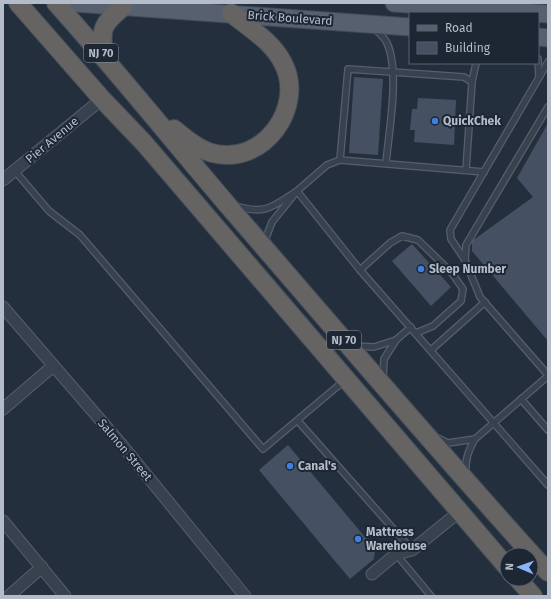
<svg xmlns="http://www.w3.org/2000/svg" width="551" height="599" viewBox="0 0 551 599" font-family="'Fira Sans',sans-serif">
<rect width="100%" height="100%" fill="#242f3e"/>
<g fill="#455162">
<polygon points="354,77 383,79 378,155 349,153"/>
<polygon points="418,98 456,100 454,145 414,142 415,130 410,130 412,109 417,109"/>
<polygon points="548,123 548,341 472,251 472,241 533,197 517,178"/>
<polygon points="412,244 451,287 431,306 392,261"/>
<polygon points="288,445 375,549 374,559 350,579 259,470"/>
</g>
<g fill="none" stroke-linecap="round" stroke-linejoin="round">
<defs>
<g id="service">
<path d="M 375,29 C 379,33 385,38 387,43 C 400,72 389,130 386,163"/>
<polyline points="538,59 539,77"/>
<polyline points="472,82 476,63"/>
<polyline points="548,107 466,245 465,260 480,297 548,375"/>
<polyline points="340,160 348,69 464,77 472,82 466,170"/>
<polyline points="15,171 49,211 80,235 263,449 345,380"/>
<polyline points="484,172 340,160 327,165 297,191 360,270 548,485"/>
<path d="M 236,206 C 266,215 272,207 297,191 L 272,222 L 264,243"/>
<polyline points="465,260 451,239 450,230 548,62"/>
<polyline points="360,270 390,243 402,236 418,240 451,272 463,289 461,301 433,326 416,333"/>
<polyline points="354,346 374,347 396,340"/>
<polyline points="431,350 485,302"/>
<polyline points="383,380 384,359 396,340 411,327"/>
<polyline points="521,399 548,430"/>
<polyline points="298,421 412,550"/>
<path d="M 438,438 L 448,443 L 475,439 C 468,451 465,460 466,474"/>
<polyline points="475,439 548,376"/>
<polyline points="396,554 431,596"/>
</g>
<g id="minor">
<polyline points="3,180 102,99"/>
<polyline points="3,307 122,445 245,596"/>
<polyline points="3,409 53,366"/>
<polyline points="3,521 65,596"/>
<polyline points="372,574 396,554 412,550 459,512"/>
<polyline points="9,596 42,567"/>
</g>
<g id="primary">
<polyline points="74,3 410,27"/>
<polyline points="394,3 548,14"/>
<polyline points="538,37 548,38"/>
</g>
<g id="trunk">
<polyline points="18,3 102,99 144,143 507,567"/>
<path d="M 56,3 C 118,72 176,145 237,216 C 340,335 442,456 548,572"/>
<path d="M 104,57 C 101,29 100,26 123,7"/>
<path d="M 174,129 C 185,138 198,149 212,153 C 263,167 306,107 283,63 C 272,41 249,28 231,13"/>
<polyline points="518,579 533,596"/>
</g>
</defs>
<use href="#service" stroke="#565f6c" stroke-width="8"/>
<use href="#minor" stroke="#565f6c" stroke-width="13"/>
<use href="#primary" stroke="#414a57" stroke-width="19"/>
<use href="#trunk" stroke="#434c59" stroke-width="20"/>
<use href="#service" stroke="#38414e" stroke-width="5.5"/>
<use href="#minor" stroke="#38414e" stroke-width="11"/>
<use href="#primary" stroke="#56606e" stroke-width="17"/>
<use href="#trunk" stroke="#656462" stroke-width="18"/>
</g>
<g fill="#3f7fe0" stroke="#1d2633" stroke-width="1.5">
<circle cx="435" cy="121" r="4"/>
<circle cx="421" cy="269" r="4"/>
<circle cx="290" cy="466" r="4"/>
<circle cx="358" cy="539" r="4"/>
</g>
<g text-anchor="middle" stroke-width="4" stroke-linejoin="round" paint-order="stroke">
<g fill="#1d2633" stroke="#878f9c" stroke-width="1">
<rect x="84" y="44" width="34" height="18" rx="3"/>
<rect x="327" y="331" width="34" height="18" rx="3"/>
</g>
<g font-size="11" font-weight="bold" fill="#b4bcc9">
<text x="101" y="57">NJ 70</text>
<text x="344" y="344">NJ 70</text>
</g>
<g font-size="12" fill="#b4bcc9" stroke="#1d2633">
<text transform="translate(290 18) rotate(4)" y="4">Brick Boulevard</text>
<text transform="translate(52 140) rotate(-40)" y="4">Pier Avenue</text>
<text transform="translate(125 450) rotate(50)" y="4">Salmon Street</text>
</g>
<g font-size="12" font-weight="bold" fill="#b4bcc9" stroke="#1d2633" text-anchor="start">
<text x="443" y="125">QuickChek</text>
<text x="429" y="273">Sleep Number</text>
<text x="298" y="470">Canal's</text>
<text x="366" y="536">Mattress<tspan x="366" dy="14">Warehouse</tspan></text>
</g>
</g>
<rect width="551" height="599" fill="none" stroke="#b4bcc9" stroke-width="8"/>
<rect x="409" y="12" width="130" height="52" fill="#1d2633" stroke="#59626f"/>
<rect x="417" y="25" width="20" height="6" fill="#56606e" stroke="#59626f"/>
<text x="445" y="32" font-size="12" fill="#b4bcc9">Road</text>
<rect x="417" y="42" width="20" height="12" fill="#455162" stroke="#59626f"/>
<text x="445" y="52" font-size="12" fill="#b4bcc9">Building</text>
<g transform="translate(519 567) rotate(272)"><circle r="19" fill="#1d2633" stroke="#59626f"/>
<path d="M0-3L7 15L0 10L-7 15Z" fill="#8ab4f8"/>
<text y="-6" font-size="11" font-weight="bold" text-anchor="middle" fill="#b4bcc9">N</text>
</g>
</svg>
